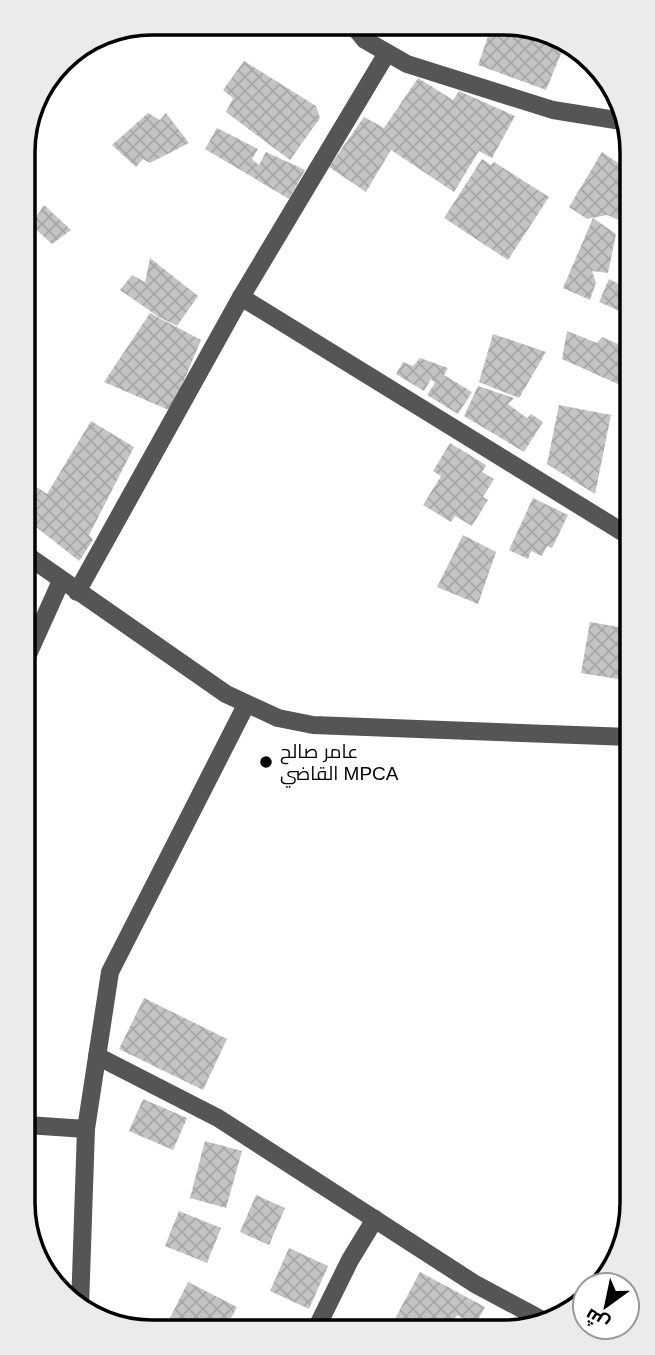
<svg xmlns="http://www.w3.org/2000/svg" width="655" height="1355" viewBox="0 0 655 1355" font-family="Arial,Cairo,sans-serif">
<defs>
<pattern id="building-cross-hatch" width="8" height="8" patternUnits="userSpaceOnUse" patternTransform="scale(1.75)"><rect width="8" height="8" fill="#c4c4c4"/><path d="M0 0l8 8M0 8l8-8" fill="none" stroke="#a7a7a7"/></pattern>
</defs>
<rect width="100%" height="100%" fill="#fff"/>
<g fill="url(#building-cross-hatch)">
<polygon points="389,24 407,24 399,37 386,28"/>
<polygon points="492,25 529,25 565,44 546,90 478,65"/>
<polygon points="244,61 316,106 320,118 290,160 226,112 233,98 223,90"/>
<polygon points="418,78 453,100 459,91 515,116 492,158 479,151 454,192 391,150 366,192 329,167 364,117 384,128"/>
<polygon points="148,113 160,120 166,113 189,143 150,163 143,159 136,167 112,145"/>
<polygon points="217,128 258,149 252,159 259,165 266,152 305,170 289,199 205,149"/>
<polygon points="628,150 628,224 607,215 587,219 569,207 602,152 618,163"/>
<polygon points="482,159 491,165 494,162 549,197 508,260 444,218"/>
<polygon points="44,205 71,230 52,244 31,225"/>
<polygon points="593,218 616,234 608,273 592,271 596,283 590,300 563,288"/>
<polygon points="150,258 198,296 177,326 159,317 120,290 132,275 145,282"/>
<polygon points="609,279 628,289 628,300 622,312 599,302"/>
<polygon points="150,313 201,340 171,411 104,382"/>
<polygon points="629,328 629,389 562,359 567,331 597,343 602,337 618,344"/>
<polygon points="493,334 546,352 519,398 479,382"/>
<polygon points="420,358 448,368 444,375 472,392 458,414 427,395 435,383 431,379 424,391 396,374 403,362 413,366"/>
<polygon points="478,386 514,398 508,404 527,418 531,414 543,422 524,452 464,416"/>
<polygon points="559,405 611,415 595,494 547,464"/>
<polygon points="91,421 134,447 89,535 93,540 79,561 25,518 25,479 47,494"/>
<polygon points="450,443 486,465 482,472 494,479 483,497 488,500 472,526 455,516 451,522 423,505 441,476 433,471"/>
<polygon points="533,498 568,515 552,548 547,546 542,556 531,551 528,559 509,550"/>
<polygon points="463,535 496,552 478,604 437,587"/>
<polygon points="590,622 630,629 630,681 581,673"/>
<polygon points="144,998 227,1039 203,1090 119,1049"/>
<polygon points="143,1099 187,1118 173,1150 129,1131"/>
<polygon points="205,1141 242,1151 226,1208 190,1198"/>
<polygon points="256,1195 285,1208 269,1245 240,1232"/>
<polygon points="179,1211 221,1228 207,1263 165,1246"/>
<polygon points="289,1248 328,1266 309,1309 270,1291"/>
<polygon points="420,1272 485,1307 475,1325 457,1315 449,1328 395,1328 391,1326"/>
<polygon points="188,1282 237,1307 225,1329 184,1330 168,1322"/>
<polygon points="117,1316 150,1318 150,1330 127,1330 117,1325"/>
</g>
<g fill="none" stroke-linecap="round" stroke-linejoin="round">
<g stroke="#555" stroke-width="18">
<polyline points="352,24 365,40 407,64 553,110 628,122"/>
<polyline points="241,297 629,536"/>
<polyline points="25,554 226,694 278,718 313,725 630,737"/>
<polyline points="77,592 241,297 387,53"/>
<polyline points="25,661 61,581"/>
<polyline points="97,1056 218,1118 475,1284 546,1322"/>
<polyline points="27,1125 86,1129"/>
<polyline points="80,1307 86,1129 110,972 246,705"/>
<polyline points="316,1329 350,1260 375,1219"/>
</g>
</g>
<circle fill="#000" stroke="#fff" stroke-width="2.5" cx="266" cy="762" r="7"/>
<g text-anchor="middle" stroke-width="7" stroke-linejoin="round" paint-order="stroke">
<g font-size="19" fill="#000" stroke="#fff" text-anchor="start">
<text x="280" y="758">عامر صالح<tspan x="280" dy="22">القاضي MPCA</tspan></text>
</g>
</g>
<path d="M0 0H655V1355H0ZM152 35H503A117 117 0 0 1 620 152V1203A117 117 0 0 1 503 1320H152A117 117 0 0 1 35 1203V152A117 117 0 0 1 152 35Z" fill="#ebebeb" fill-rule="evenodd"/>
<path fill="none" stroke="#000" stroke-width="3.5" d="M152 35H503A117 117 0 0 1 620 152V1203A117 117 0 0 1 503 1320H152A117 117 0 0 1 35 1203V152A117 117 0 0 1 152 35Z"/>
<g transform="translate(606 1306) rotate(213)"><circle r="33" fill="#ffffff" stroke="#999999" stroke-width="2"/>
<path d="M0-5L12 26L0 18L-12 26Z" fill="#000000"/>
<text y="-10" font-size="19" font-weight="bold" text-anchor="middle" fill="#000000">ش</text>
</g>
</svg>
